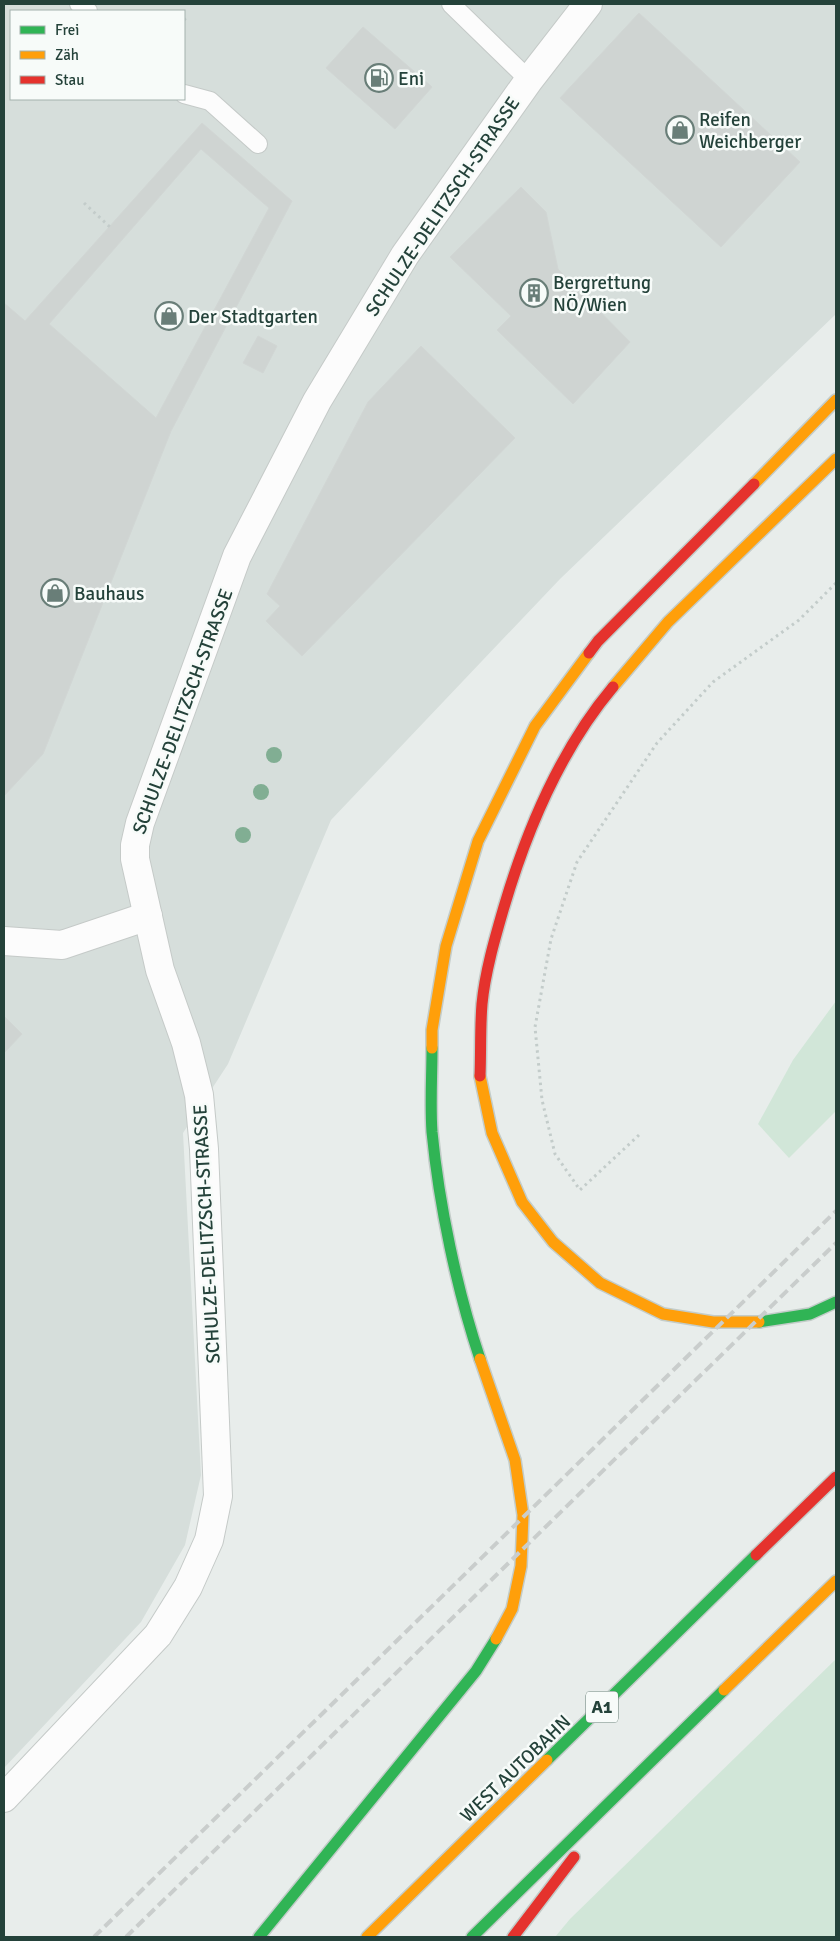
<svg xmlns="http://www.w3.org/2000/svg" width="840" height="1941" viewBox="0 0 840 1941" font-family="Signika,sans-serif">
<rect width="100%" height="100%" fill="#e8edeb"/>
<path fill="#d6dedb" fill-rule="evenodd" d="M 4,4 L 836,4 L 836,314 L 560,579 L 331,820 L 228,1064 L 183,1133 L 201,1475 L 185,1545 L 141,1622 L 4,1768 ZM 11,11 L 184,11 L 184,99 L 11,99 Z"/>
<g fill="#d1e6d8">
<polygon points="836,1001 836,1111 789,1158 758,1124 793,1060"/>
<polygon points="836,1659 836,1937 555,1937 570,1919"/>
</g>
<g fill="#cfd4d2" stroke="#d1d6d4" fill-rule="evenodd">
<polygon points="639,13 800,162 721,247 560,98"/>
<polygon points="363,27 432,87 395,129 326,68"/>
<path d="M 202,123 L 292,201 L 171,431 L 43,754 L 4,796 L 4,303 L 25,321 ZM 201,149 L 269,208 L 156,418 L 49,324 Z"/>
<polygon points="521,187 546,212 558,269 630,342 573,404 497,330 511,316 450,257"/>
<polygon points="258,336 277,346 263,373 243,363"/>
<polygon points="421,346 515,438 302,656 266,621 280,606 267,594 368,402"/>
<polygon points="4,1016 22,1034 4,1053"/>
</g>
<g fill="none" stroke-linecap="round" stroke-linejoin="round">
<defs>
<g id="lane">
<polyline points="79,4 88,11"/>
<polyline points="451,4 529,80"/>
<polyline points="184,94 210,101 258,144"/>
</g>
<g id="street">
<polyline points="4,941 62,945 148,916"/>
<polyline points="4,1798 158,1635 188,1587 209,1540 218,1496 204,1149 199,1095 186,1043 160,970 135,859 135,845 140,823 237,556 317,401 405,255 529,80 588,4"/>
</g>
<g id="fast">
<path d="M 432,1048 C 432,1076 430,1104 432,1132 C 439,1205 457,1290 480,1359"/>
<polyline points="759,1322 810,1314 836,1302"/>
<polyline points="547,1760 756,1555"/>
<polyline points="259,1937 476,1671 496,1639"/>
<polyline points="472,1937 724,1690"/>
</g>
<g id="slow">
<polyline points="754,484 836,400"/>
<polyline points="613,687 668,622 836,459"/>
<polyline points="432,1048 432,1030 446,946 478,841 535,726 589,653"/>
<polyline points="480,1076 492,1133 522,1202 553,1242 600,1283 663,1314 713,1322 759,1322"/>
<polyline points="480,1359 515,1460 523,1515 521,1566 512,1609 496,1639"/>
<polyline points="724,1690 836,1581"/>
<polyline points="367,1937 547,1760"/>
</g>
<g id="jam">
<polyline points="589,653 598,641 754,484"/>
<path d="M 480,1076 C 481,1052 480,1028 482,1004 C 485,972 495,938 504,907 C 527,829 560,750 613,687"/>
<polyline points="756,1555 836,1477"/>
<polyline points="513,1937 574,1857"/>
</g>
</defs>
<use href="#lane" stroke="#c5cac8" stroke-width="20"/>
<use href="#street" stroke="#c5cac8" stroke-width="30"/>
<use href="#fast" stroke="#c3ccc9" stroke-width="14"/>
<use href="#slow" stroke="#c3ccc9" stroke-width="14"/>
<use href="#jam" stroke="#c3ccc9" stroke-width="14"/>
<g stroke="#c3ccca" stroke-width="3" stroke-dasharray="2.5 4" stroke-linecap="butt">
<polyline points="184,20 187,17"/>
<polyline points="84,203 110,227"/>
<polyline points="639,1135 580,1190 555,1154 542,1100 535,1027 551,939 577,862 657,743 713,682 799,620 836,583"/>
</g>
<use href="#lane" stroke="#fcfcfc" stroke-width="18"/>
<use href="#street" stroke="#fcfcfc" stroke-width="28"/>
<use href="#fast" stroke="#30b455" stroke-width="11"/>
<use href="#slow" stroke="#ff9f0a" stroke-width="11"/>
<use href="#jam" stroke="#e5322d" stroke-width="11"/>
<g stroke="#c9cdcc" stroke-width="4" stroke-dasharray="10 5" stroke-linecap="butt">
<polyline points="94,1937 836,1211"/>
<polyline points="126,1937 836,1243"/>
</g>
</g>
<g fill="#81ae93">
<circle cx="274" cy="755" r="8"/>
<circle cx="261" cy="792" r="8"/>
<circle cx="243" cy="835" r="8"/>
</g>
<defs>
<symbol id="fuel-ring" viewBox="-11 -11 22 22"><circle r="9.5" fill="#f7fbf9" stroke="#697e78" stroke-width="1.5"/><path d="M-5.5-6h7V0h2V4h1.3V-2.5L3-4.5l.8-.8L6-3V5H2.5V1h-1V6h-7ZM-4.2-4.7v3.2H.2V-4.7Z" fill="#697e78"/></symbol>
<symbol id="shop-ring" viewBox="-11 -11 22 22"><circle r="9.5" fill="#f7fbf9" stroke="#697e78" stroke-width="1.5"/><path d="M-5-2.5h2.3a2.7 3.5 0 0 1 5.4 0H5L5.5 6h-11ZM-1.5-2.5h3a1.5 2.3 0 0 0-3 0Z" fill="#697e78"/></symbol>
<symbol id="building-ring" viewBox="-11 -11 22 22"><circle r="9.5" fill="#f7fbf9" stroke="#697e78" stroke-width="1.5"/><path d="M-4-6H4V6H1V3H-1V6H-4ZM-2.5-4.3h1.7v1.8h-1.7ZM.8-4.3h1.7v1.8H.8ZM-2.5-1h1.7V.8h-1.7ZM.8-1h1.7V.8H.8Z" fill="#697e78"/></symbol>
</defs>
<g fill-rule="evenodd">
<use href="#fuel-ring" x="363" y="62" width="32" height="32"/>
<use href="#shop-ring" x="664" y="114" width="32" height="32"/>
<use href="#building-ring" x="518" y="277" width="32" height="32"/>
<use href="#shop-ring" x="153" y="300" width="32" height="32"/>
<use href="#shop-ring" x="39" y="577" width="32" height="32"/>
</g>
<g text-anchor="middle" stroke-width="5" stroke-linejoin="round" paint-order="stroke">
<rect fill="#f7fbf9" stroke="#637a73" stroke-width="1" x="586" y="1691.5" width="32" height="31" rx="4"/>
<g font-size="18" font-weight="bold" fill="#24423a">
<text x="602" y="1713">A1</text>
</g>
<g font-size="19" fill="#24423a" stroke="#f7fbf9" text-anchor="start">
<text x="398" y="85">Eni</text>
<text x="699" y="126">Reifen<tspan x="699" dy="22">Weichberger</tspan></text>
<text x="553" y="289">Bergrettung<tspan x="553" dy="22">NÖ/Wien</tspan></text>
<text x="188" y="323">Der Stadtgarten</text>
<text x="74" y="600">Bauhaus</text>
</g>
<g font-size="19" fill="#24423a" stroke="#f7fbf9">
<text transform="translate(442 206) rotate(-56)" y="7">SCHULZE-DELITZSCH-STRASSE</text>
<text transform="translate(182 711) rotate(-70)" y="7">SCHULZE-DELITZSCH-STRASSE</text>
<text transform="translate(206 1234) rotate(-93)" y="7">SCHULZE-DELITZSCH-STRASSE</text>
<text transform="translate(515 1768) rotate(-44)" y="7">WEST AUTOBAHN</text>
</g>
</g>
<rect width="840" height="1941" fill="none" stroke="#24423a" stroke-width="10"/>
<rect x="10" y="10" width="175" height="90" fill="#f7fbf9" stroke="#a3b1ad"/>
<rect x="20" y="26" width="25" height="8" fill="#30b455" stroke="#a3b1ad"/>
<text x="55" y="35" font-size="15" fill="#24423a">Frei</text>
<rect x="20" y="51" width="25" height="8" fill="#ff9f0a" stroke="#a3b1ad"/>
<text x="55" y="60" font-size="15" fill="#24423a">Zäh</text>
<rect x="20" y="76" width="25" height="8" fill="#e5322d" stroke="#a3b1ad"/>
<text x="55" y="85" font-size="15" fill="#24423a">Stau</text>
</svg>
